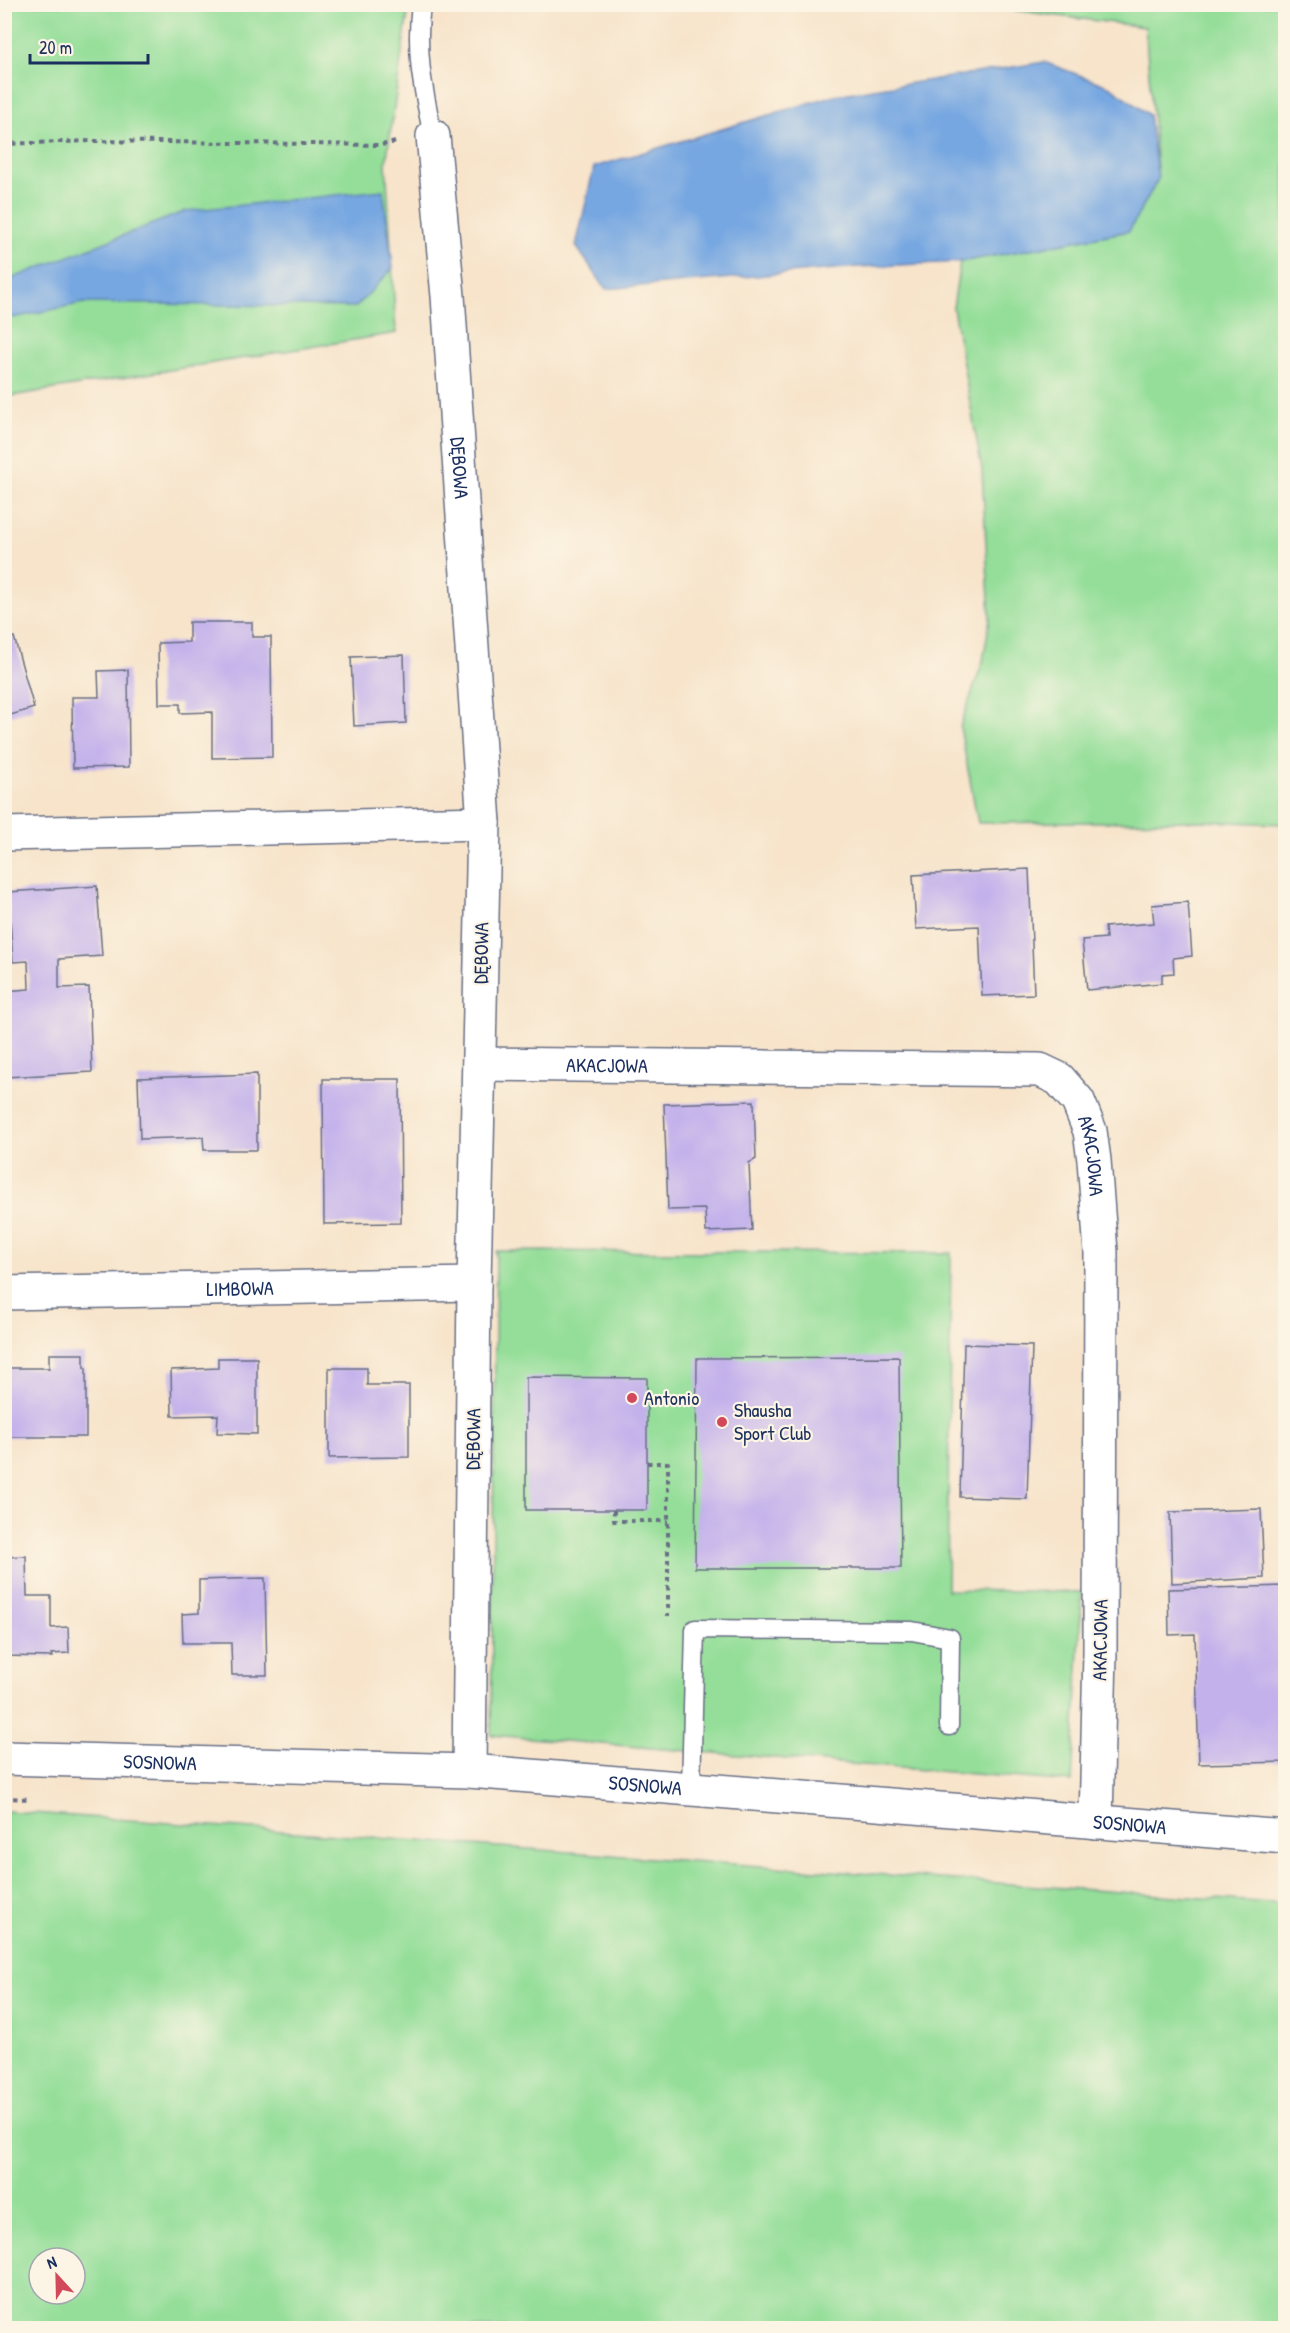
<svg xmlns="http://www.w3.org/2000/svg" width="1290" height="2333" viewBox="0 0 1290 2333" font-family="'Patrick Hand',sans-serif">
<rect width="100%" height="100%" fill="#fcf5e5"/>
<filter id="ink" filterUnits="userSpaceOnUse"><feTurbulence type="fractalNoise" baseFrequency=".0167" numOctaves="2"/><feDisplacementMap in="SourceGraphic" scale="12" xChannelSelector="R" yChannelSelector="G"/><feConvolveMatrix kernelMatrix="1 2 1 2 8 2 1 2 1" color-interpolation-filters="sRGB"/></filter>
<filter id="wash" filterUnits="userSpaceOnUse"><feTurbulence type="fractalNoise" baseFrequency=".008" numOctaves="4" result="noise"/><feDisplacementMap in="SourceGraphic" scale="24" xChannelSelector="R" yChannelSelector="G"/><feGaussianBlur stdDeviation="1.35" result="paint"/><feColorMatrix in="noise" values="0 0 0 0 0 0 0 0 0 0 0 0 0 0 0 0 0 1.4 0 .05"/><feComposite in="paint" operator="in"/></filter>
<g filter="url(#wash)">
<rect width="100%" height="100%" fill="#f7e4cb"/>
<g fill="#94de99" stroke="#58867c" stroke-width="1.5" fill-rule="evenodd">
<polygon points="5,5 409,5 386,163 396,333 5,397"/>
<polygon points="1013,5 1285,5 1285,824 1200,821 978,823 960,727 983,661 990,618 982,470 953,308 960,262 1129,231 1158,179 1145,27 1012,10"/>
<polygon points="496,1251 951,1253 947,1590 1082,1592 1072,1782 491,1735"/>
<path d="M 5,1811 L 1285,1904 L 1285,2328 L 5,2328 ZM 39,2258 L 75,2258 L 75,2294 L 39,2294 Z"/>
</g>
<g fill="#77a7e1" stroke="#496ba0" stroke-width="1.5">
<polygon points="1044,62 1111,87 1149,115 1158,179 1129,231 960,262 858,267 606,289 576,246 594,167 836,95"/>
<polygon points="383,190 393,268 356,307 83,303 13,318 5,314 5,281 186,211"/>
</g>
<g id="blocks">
<g fill="#c3b1eb">
<polygon points="189,622 252,622 252,637 271,637 272,757 212,758 212,712 180,713 180,704 159,704 158,643 189,642"/>
<polygon points="14,637 34,708 4,717 4,640"/>
<polygon points="404,655 406,723 354,726 351,657"/>
<polygon points="128,670 129,767 73,768 72,697 99,697 98,671"/>
<polygon points="1029,869 1034,994 982,996 979,926 916,929 913,875"/>
<polygon points="97,886 102,956 59,959 59,988 89,987 92,1072 6,1077 4,991 29,989 28,961 13,962 8,892"/>
<polygon points="1188,902 1192,956 1173,958 1174,973 1162,974 1162,983 1087,990 1082,940 1106,938 1105,927 1154,923 1152,905"/>
<polygon points="257,1074 257,1150 204,1150 203,1137 140,1139 138,1078"/>
<polygon points="323,1079 400,1079 401,1223 324,1224"/>
<polygon points="754,1101 756,1159 749,1163 752,1230 706,1232 705,1209 668,1210 664,1104"/>
<polygon points="964,1344 1032,1346 1027,1499 960,1497"/>
<polygon points="49,1354 84,1354 84,1368 86,1368 86,1437 4,1437 4,1368 49,1368"/>
<polygon points="899,1357 901,1568 695,1568 697,1358"/>
<polygon points="218,1358 257,1358 257,1434 217,1433 218,1415 172,1416 171,1370 218,1368"/>
<polygon points="329,1368 367,1368 367,1385 409,1385 409,1457 329,1458"/>
<polygon points="526,1377 647,1378 647,1510 526,1510"/>
<polygon points="1261,1509 1264,1578 1172,1583 1170,1512"/>
<polygon points="26,1556 27,1596 51,1596 51,1628 68,1627 69,1653 51,1654 52,1657 4,1656 4,1557"/>
<polygon points="265,1578 267,1675 232,1675 231,1643 183,1643 182,1614 199,1613 199,1580"/>
<polygon points="1286,1586 1286,1628 1283,1628 1286,1762 1199,1764 1195,1634 1169,1635 1168,1589"/>
</g>
</g>
</g>
<g filter="url(#ink)">
<use href="#blocks" fill-opacity="0" stroke="#686e84" stroke-width="1.5"/>
<g fill="none" stroke-linecap="round" stroke-linejoin="round">
<defs>
<g id="service">
<path d="M 421,4 C 415,54 423,88 433,136"/>
<polyline points="691,1790 695,1629 912,1631 950,1638 949,1726"/>
</g>
<g id="minor">
<path id="s1" d="M 433,136 L 448,296 L 484,823 L 474,1284 L 469,1771"/>
<polyline points="4,834 484,823"/>
<path id="s2" d="M 479,1064 L 1040,1070 L 1059,1079 L 1078,1101 L 1090,1131 L 1094,1160 L 1101,1252 L 1100,1652 L 1096,1822"/>
<path id="s3" d="M 4,1293 L 474,1284"/>
<path id="s4" d="M 4,1758 L 469,1771 L 1286,1837"/>
</g>
</defs>
<use href="#service" stroke="#686e84" stroke-width="21"/>
<use href="#minor" stroke="#686e84" stroke-width="36"/>
<g stroke="#686e84" stroke-width="4" stroke-dasharray="4.5 4.5" stroke-linecap="butt">
<polyline points="4,144 90,141 381,145 396,142"/>
<polyline points="647,1463 668,1463 668,1616"/>
<polyline points="614,1510 614,1521 668,1521"/>
<polyline points="4,1798 30,1799"/>
</g>
<use href="#service" stroke="#fff" stroke-width="18"/>
<use href="#minor" stroke="#fff" stroke-width="33"/>
</g>
</g>
<g fill="#d1495b" stroke="#fcf5e5" stroke-width="2">
<circle cx="632" cy="1398" r="6"/>
<circle cx="722" cy="1422" r="6"/>
</g>
<g text-anchor="middle" stroke-width="4.5" stroke-linejoin="round" paint-order="stroke">
<g font-size="20" fill="#1b2f5e" stroke="#fcf5e5">
<text dy="7" stroke="none"><textPath href="#s1" startOffset="333">DĘBOWA</textPath></text>
<text transform="translate(481 953) rotate(-89)" y="7">DĘBOWA</text>
<text dy="7" stroke="none"><textPath href="#s2" startOffset="128">AKACJOWA</textPath></text>
<text dy="7" stroke="none"><textPath href="#s2" startOffset="668">AKACJOWA</textPath></text>
<text dy="7" stroke="none"><textPath href="#s3" startOffset="236">LIMBOWA</textPath></text>
<text transform="translate(473 1439) rotate(-89)" y="7">DĘBOWA</text>
<text transform="translate(1100 1640) rotate(-89)" y="7">AKACJOWA</text>
<text dy="7" stroke="none"><textPath href="#s4" startOffset="156">SOSNOWA</textPath></text>
<text dy="7" stroke="none"><textPath href="#s4" startOffset="642">SOSNOWA</textPath></text>
<text dy="7" stroke="none"><textPath href="#s4" startOffset="1128">SOSNOWA</textPath></text>
</g>
<g font-size="20" fill="#1b2f5e" stroke="#fcf5e5" text-anchor="start">
<text x="644" y="1405">Antonio</text>
<text x="734" y="1417">Shausha<tspan x="734" dy="23">Sport Club</tspan></text>
</g>
</g>
<rect width="1290" height="2333" fill="none" stroke="#fcf5e5" stroke-width="24"/>
<g transform="translate(57 2276) rotate(338)"><circle r="28" fill="#fcf5e5" stroke="#a2a6af" stroke-width="1.5"/>
<path d="M0-4.5L10 22L0 15L-10 22Z" fill="#d1495b"/>
<text y="-9" font-size="16" font-weight="bold" text-anchor="middle" fill="#1b2f5e">N</text>
</g>
<path d="M30 54v9h118v-9" fill="none" stroke="#1b2f5e" stroke-width="3"/>
<text x="39" y="54" font-size="18" fill="#1b2f5e" stroke="#fcf5e5" stroke-width="4.5" paint-order="stroke">20 m</text>
</svg>
